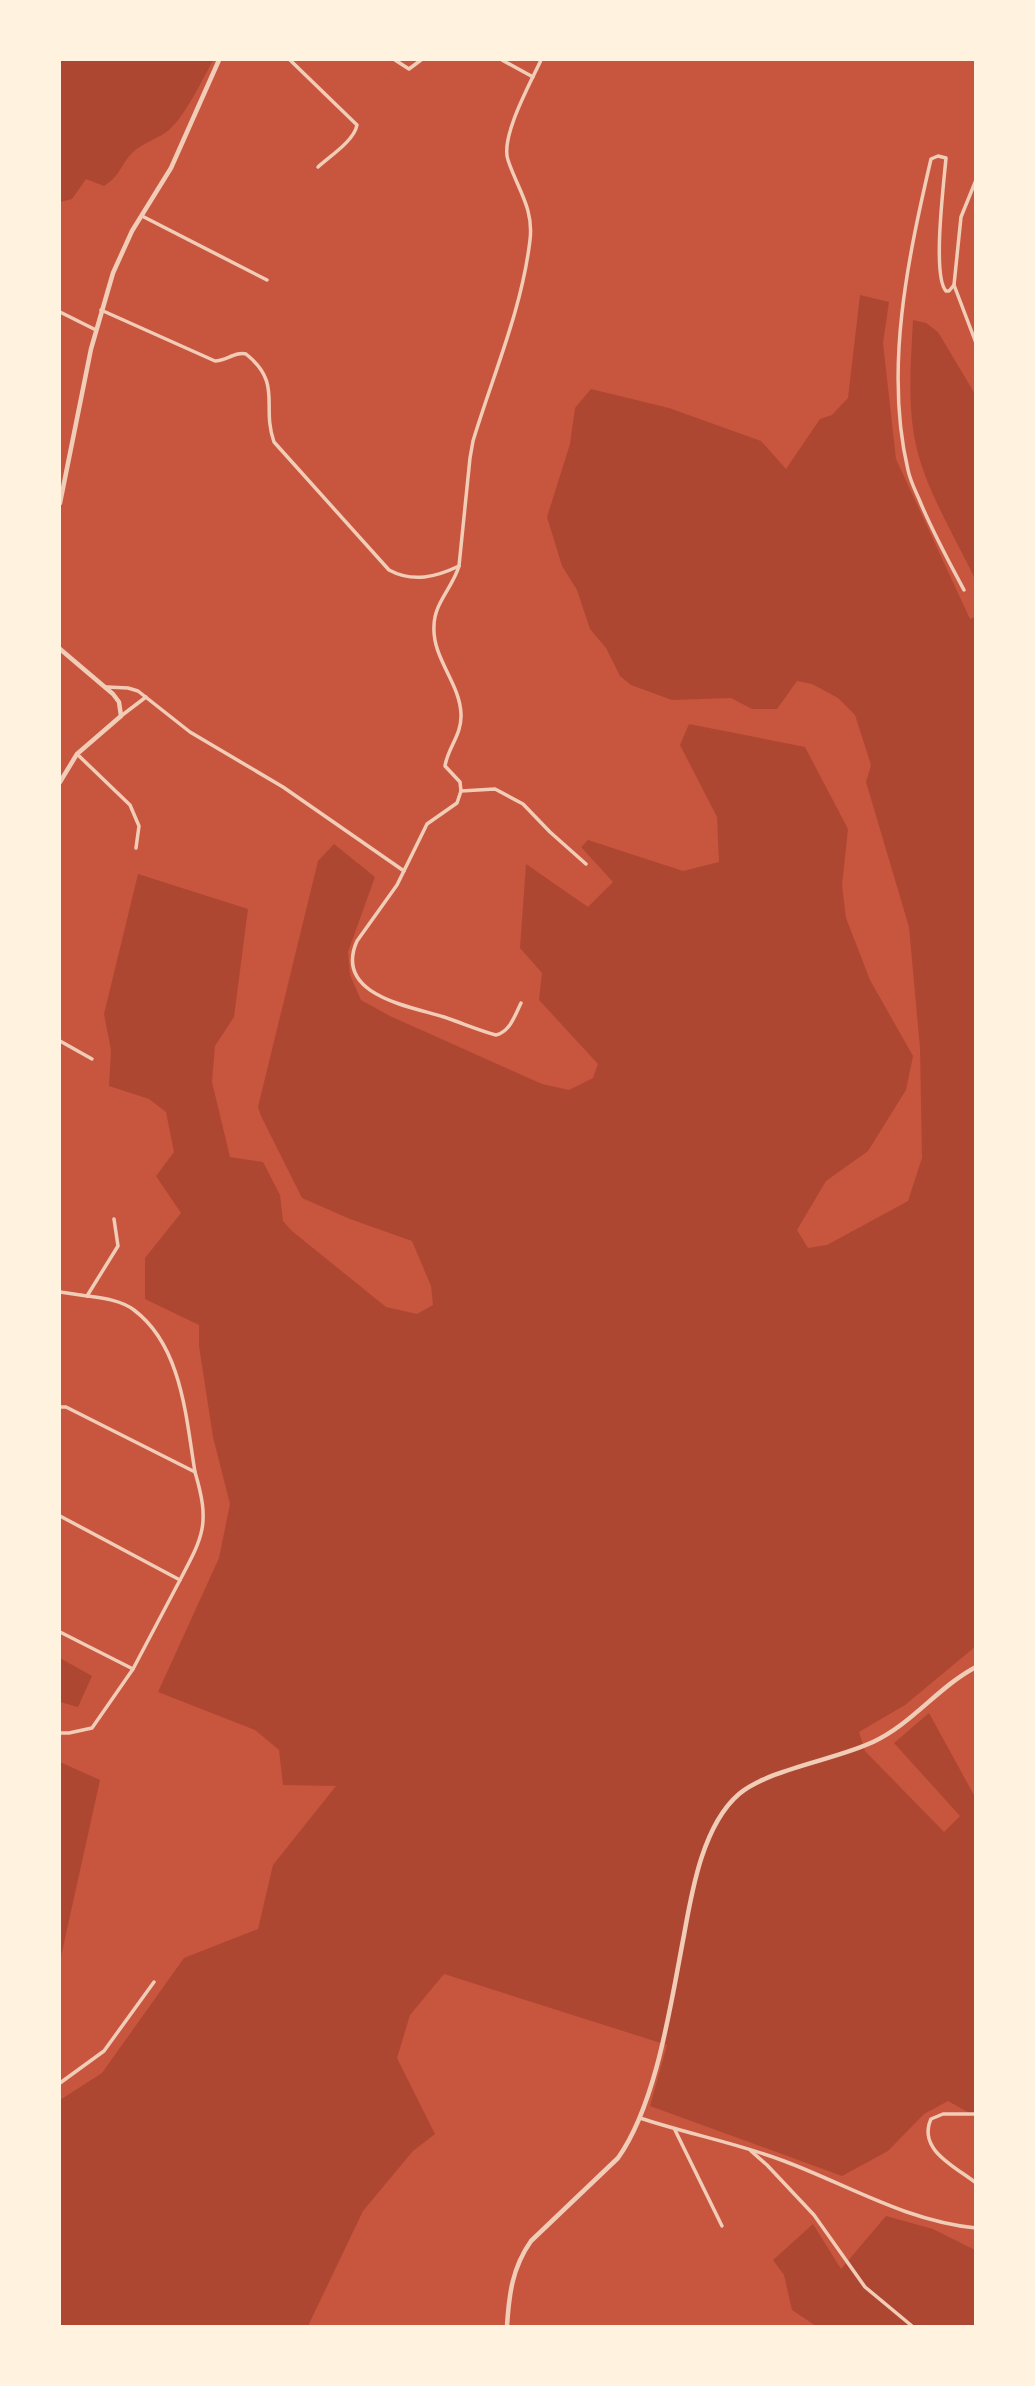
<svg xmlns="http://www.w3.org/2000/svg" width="1035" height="2386" viewBox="0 0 1035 2386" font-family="'Noto Serif',serif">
<rect width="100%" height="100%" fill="#c8553d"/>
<g fill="#ae4732">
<path d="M 60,60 L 213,60 C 203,79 185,116 169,130 C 158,139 142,143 132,153 C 119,167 122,174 104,186 L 86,179 L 72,199 L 60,202 Z"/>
<polygon points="860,295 889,302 883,343 896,459 970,619 975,617 976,1646 905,1705 859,1732 865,1751 944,1832 960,1816 894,1743 929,1713 975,1797 975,2116 948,2101 924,2114 888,2151 842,2176 650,2106 667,2045 444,1974 410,2015 397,2058 435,2134 413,2151 363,2211 308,2326 60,2326 60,2100 102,2073 184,1958 258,1929 273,1865 336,1786 283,1785 279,1750 255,1730 158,1692 219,1558 230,1504 213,1437 199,1346 199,1325 145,1299 145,1258 181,1213 156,1176 174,1152 166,1112 149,1099 109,1086 111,1050 104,1014 138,874 248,909 234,1017 215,1046 212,1082 230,1157 263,1162 280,1195 283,1221 292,1231 386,1307 417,1314 433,1305 431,1286 412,1241 350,1219 302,1198 261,1116 258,1107 318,861 334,844 375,877 348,952 350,975 361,1000 390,1016 542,1084 569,1090 593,1078 598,1064 539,1000 542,973 520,948 526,864 588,907 613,882 581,847 588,840 683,871 719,862 717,817 680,745 689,724 805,747 848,829 842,885 846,918 870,980 913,1056 906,1090 868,1151 826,1181 797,1230 808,1248 827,1245 908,1201 922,1158 920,1048 909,927 866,782 871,765 855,715 838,698 812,684 797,681 777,709 752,709 731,698 672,700 631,685 620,676 606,648 590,629 577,590 562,566 547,517 570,444 575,408 591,389 669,408 761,441 786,469 820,419 832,415 848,398"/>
<path d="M 913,320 L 926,323 L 938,332 L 975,394 L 975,579 C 956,539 925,488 916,445 C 907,404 911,362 913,320 Z"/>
<polygon points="60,1658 92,1676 78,1707 60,1702"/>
<polygon points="60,1762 100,1780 60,1961"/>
<polygon points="886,2216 933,2229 975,2250 975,2326 816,2326 792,2310 784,2275 773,2260 813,2224 841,2269"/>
</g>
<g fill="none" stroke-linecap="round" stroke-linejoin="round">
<g stroke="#f1ccb7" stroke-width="3.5">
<path d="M 290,60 L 357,125 C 354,141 330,156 318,167"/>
<polyline points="395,60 409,69 421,60"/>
<polyline points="502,60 533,77"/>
<polyline points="976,180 961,217 954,285 976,343"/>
<polyline points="142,216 267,280"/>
<path d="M 954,285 L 949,291 L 946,291 C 932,276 944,182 946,158 L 938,156 L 931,159 C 908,258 884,369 908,470 C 910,480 915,490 919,499 C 932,531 948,560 964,590"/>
<path d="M 101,310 L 215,361 C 226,361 236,351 246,354 C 283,384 261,405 274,442 L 389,570 C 413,583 436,577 459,566"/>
<polyline points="60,312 96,330"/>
<polyline points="107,687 128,688 138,691 190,732 283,787 404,871"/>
<polyline points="121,716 146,697"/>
<polyline points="77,754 130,805 139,826 136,848"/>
<polyline points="461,791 495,789 523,804 550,832 586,864"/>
<path d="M 521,1003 C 515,1015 510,1032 496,1035 C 478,1030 462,1023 444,1017 C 409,1006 333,995 357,941 L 397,885 L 427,824 L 457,803 L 461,791 L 460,782 L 445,766 C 448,747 462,735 461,714 C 460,683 432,658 434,626 C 434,603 453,587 459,566 L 470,458 L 473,441 C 493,375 522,309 530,240 C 534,208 517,188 508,160 C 500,137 531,82 541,60"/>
<polyline points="60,1041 92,1059"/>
<polyline points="60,1292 87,1296 118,1246 114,1219"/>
<path d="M 87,1296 C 102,1298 121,1300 134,1310 C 182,1346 186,1418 195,1472"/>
<path d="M 60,1407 L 66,1407 L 195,1472 C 210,1523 204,1535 180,1580"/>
<polyline points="60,1516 180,1580 133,1669"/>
<polyline points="60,1632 133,1669 92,1728 69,1733 60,1733"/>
<polyline points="976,2023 976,2029"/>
<polyline points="60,2083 104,2051 154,1982"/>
<path d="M 976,2114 L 943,2114 L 931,2119 C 917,2150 956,2167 976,2183"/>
<path d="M 640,2118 C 688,2134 737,2143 784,2161 C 848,2185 906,2221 976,2228"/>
<polyline points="675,2130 722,2226"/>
<polyline points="751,2151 767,2165 814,2215 865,2287 912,2326"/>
</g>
<g stroke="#f1ccb7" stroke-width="4.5">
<polyline points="60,503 91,349 113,273 132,231 171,168 219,60"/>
<polyline points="60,649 113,694 119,702 121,716 77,754 60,782"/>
<path d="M 507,2326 C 509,2295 512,2268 531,2241 L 618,2158 C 657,2103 671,2002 684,1935 C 692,1890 703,1825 739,1794 C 769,1769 835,1760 873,1742 C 912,1724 938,1687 976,1667"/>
</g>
</g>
<rect width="1035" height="2386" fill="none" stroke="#fff3e0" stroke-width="122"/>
</svg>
